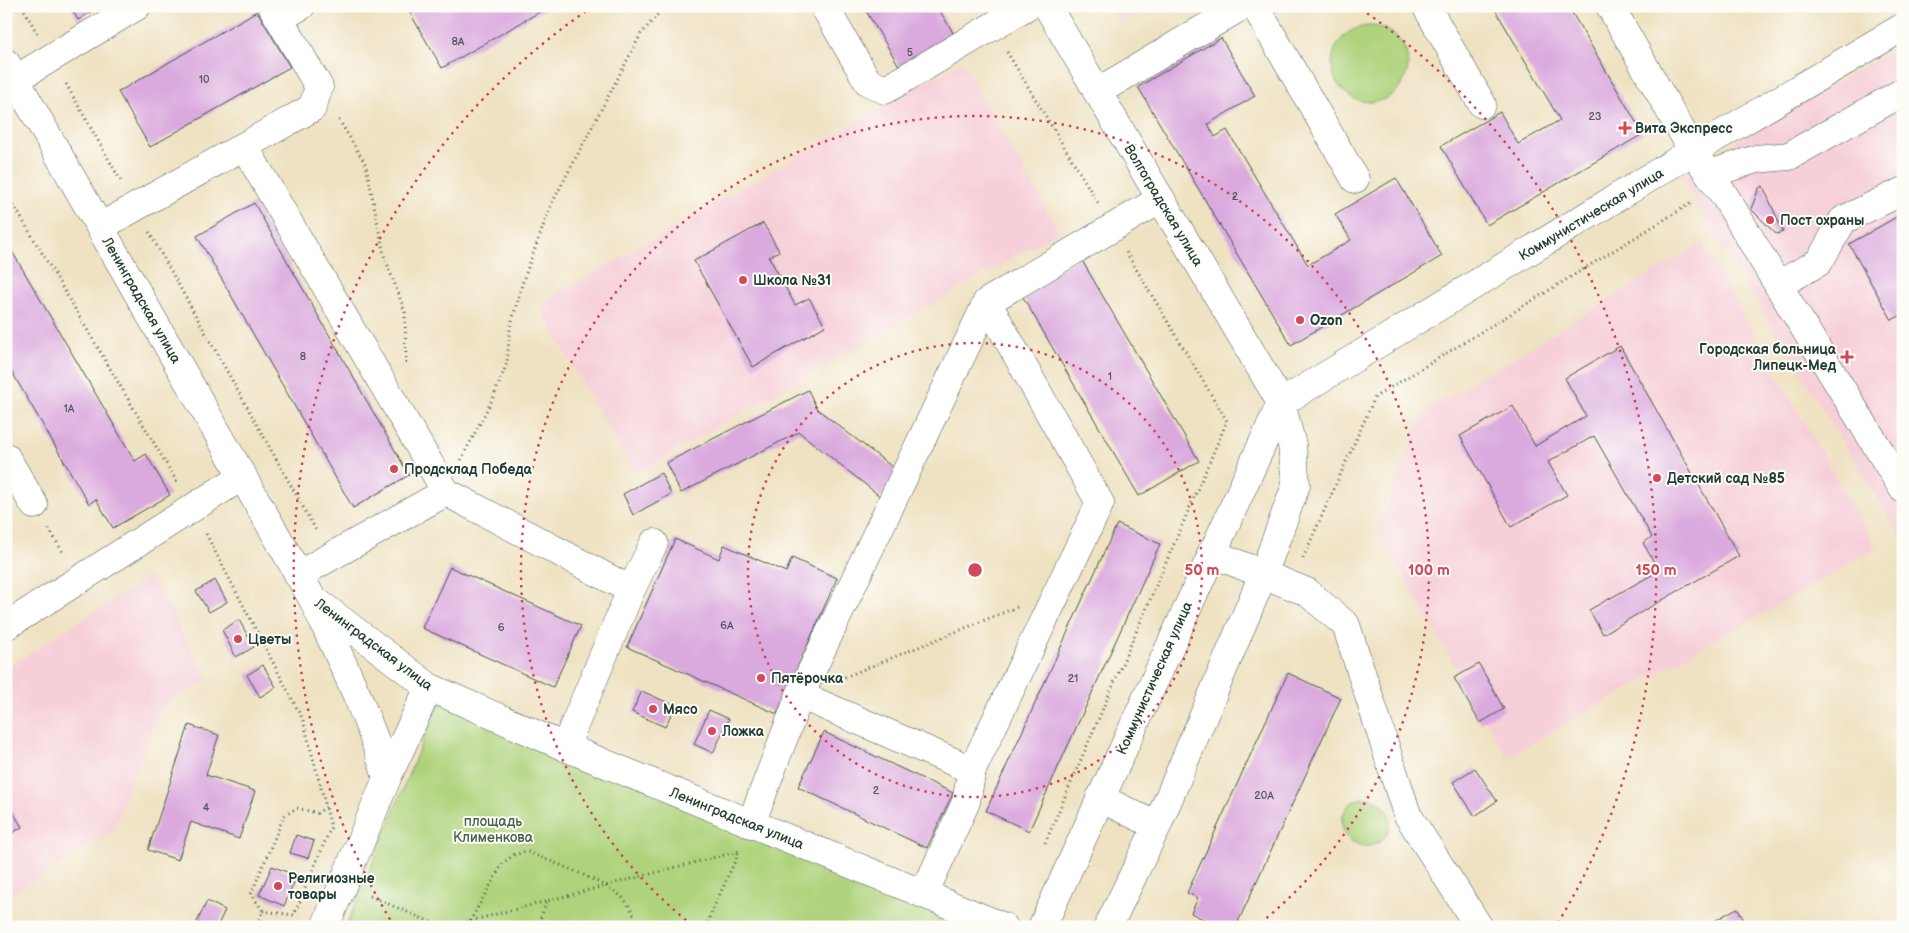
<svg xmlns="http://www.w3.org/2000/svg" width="1909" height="933" viewBox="0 0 1909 933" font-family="'Balsamiq Sans',sans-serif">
<rect width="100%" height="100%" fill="#fdfcf7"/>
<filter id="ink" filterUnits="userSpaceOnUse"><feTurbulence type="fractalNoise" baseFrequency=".02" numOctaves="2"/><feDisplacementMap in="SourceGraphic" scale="10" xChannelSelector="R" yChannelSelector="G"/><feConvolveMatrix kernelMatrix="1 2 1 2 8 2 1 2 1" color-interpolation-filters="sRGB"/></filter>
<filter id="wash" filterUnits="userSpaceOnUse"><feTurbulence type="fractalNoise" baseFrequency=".0096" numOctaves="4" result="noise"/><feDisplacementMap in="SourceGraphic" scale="20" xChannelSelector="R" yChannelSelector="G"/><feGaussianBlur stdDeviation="1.12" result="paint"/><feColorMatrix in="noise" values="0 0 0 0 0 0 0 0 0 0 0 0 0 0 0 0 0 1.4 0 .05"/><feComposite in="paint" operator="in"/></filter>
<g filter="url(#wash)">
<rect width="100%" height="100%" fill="#efe2c2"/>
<g fill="#f6cfd8">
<polygon points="1109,6 1148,6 1119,23"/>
<polygon points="1903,44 1903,540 1679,175"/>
<polygon points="962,62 1059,231 635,474 538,305"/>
<polygon points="1702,243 1877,549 1507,757 1377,529 1424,412"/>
<polygon points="151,576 208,679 161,708 112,832 6,898 6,668"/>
</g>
<g fill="#afd37c" stroke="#678858">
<circle cx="1370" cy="64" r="38"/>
<polygon points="439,701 981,927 346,927"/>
<circle cx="1366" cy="822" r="24"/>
</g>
<g id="blocks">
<g fill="#daa9de">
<polygon points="70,6 100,6 78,20"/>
<polygon points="423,6 550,6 442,68 410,13"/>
<polygon points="863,6 937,6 955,36 901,69"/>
<polygon points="1493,6 1568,6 1643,134 1487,225 1441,146 1500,112 1518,144 1560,120"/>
<polygon points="257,11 290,67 150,147 118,92"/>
<polygon points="1221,38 1255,96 1208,124 1215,137 1227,130 1308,265 1351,240 1335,214 1396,178 1442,256 1291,345 1138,87"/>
<polygon points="1763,186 1783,232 1776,234 1751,209 1759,188"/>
<polygon points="254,203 409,475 353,508 197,236"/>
<polygon points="1900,215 1903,220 1903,314 1892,320 1849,244"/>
<polygon points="763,223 779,251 769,257 795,305 809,298 825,326 753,367 694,261"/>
<polygon points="6,241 135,461 146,454 170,495 113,528 96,499 89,504 6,362"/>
<polygon points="1080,257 1199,461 1139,496 1020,292"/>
<polygon points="1620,346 1739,556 1603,634 1589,610 1659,571 1643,543 1652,537 1594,436 1548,462 1567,495 1511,527 1460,436 1513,406 1535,446 1586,416 1565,378"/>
<polygon points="808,390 817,409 900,473 881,497 799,432 681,493 666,463"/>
<polygon points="661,473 671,494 633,515 623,494"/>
<polygon points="1117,524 1160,544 1029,831 986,811"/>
<polygon points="675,539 719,559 724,545 786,572 792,558 837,578 777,714 627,647"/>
<polygon points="450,567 581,626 553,687 422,628"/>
<polygon points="215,580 227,602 209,612 196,591"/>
<polygon points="239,620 254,647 236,657 222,630"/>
<polygon points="1479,664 1504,709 1480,723 1454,678"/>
<polygon points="263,665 276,687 260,697 247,675"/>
<polygon points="1288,673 1341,698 1238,922 1249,927 1206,927 1209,922 1191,913 1198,898 1187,893"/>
<polygon points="642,691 675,706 665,727 632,712"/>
<polygon points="709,710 729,719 713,753 694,744"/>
<polygon points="189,725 219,735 206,775 255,791 239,839 191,822 178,860 148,850"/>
<polygon points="824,732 953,793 927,848 798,787"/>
<polygon points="1475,768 1497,801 1475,816 1453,782"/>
<polygon points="8,804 22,827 6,837 6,805"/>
<polygon points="296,835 314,841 308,858 290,853"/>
<polygon points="272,866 297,876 284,906 259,895"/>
<polygon points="207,901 225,910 217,927 206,927 197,922"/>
<polygon points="1737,908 1748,927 1704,927"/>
</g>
</g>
</g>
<g filter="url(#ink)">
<use href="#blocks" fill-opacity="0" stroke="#3e5649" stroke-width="1"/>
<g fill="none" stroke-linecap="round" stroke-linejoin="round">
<defs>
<g id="minor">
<polyline points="824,6 868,82 885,90 1027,6"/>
<polyline points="1047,6 1281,403 1292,445 1296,485 1263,575 1157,826 1108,927"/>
<polyline points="1255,6 1355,179"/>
<polyline points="1426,6 1482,104"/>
<polyline points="1610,6 1693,151 1726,198 1778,285"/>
<polyline points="279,18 301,6"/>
<polyline points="6,63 312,598 429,687 565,747 1004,927"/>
<polyline points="6,85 137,6"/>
<polyline points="1097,92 1242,6"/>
<polyline points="244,146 446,492"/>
<polyline points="1710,174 1756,159 1789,156 1903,92"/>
<polyline points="1903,191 1843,220 1819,262 1778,285 1903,489"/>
<polyline points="100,227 312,108 319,87 272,6"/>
<polyline points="6,457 34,505"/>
<polyline points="1211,553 1307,592 1346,625 1407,814 1479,927"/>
<polyline points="298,575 446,492 631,590"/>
<path d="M 314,602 C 341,660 369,716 387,778"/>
<polyline points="6,626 243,476"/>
<polyline points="800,695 972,770 1100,503 987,302"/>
<polyline points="565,747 631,590 654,543"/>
<polyline points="1100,798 1157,826"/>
<polyline points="751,824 800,695 987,302 1161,199"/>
<polyline points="924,894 966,802 972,770"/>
<polyline points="325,927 387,778 429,687"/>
<polyline points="1042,927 1281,403 1693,151 1903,27"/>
</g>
</defs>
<use href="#minor" stroke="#3e5649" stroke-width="29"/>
<g stroke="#3e5649" stroke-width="3" stroke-dasharray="1 4" stroke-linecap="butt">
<polyline points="22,6 37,33"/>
<polyline points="1007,52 1098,203"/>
<polyline points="66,84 122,183"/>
<polyline points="339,120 366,165 384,255 405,312 406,363"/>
<polyline points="6,192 177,482"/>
<polyline points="149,232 317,532"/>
<polyline points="461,460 494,396 507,363 510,328 523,281 551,205 641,34 665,6"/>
<polyline points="49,529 64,554"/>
<polyline points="206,534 303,720 326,807 317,813 297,808 284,816 251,894 263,911 256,927"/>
<polyline points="1303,558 1375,397 1693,202"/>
<polyline points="840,679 1017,607"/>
<polyline points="1045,843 1227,421 1126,252"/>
<polyline points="370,896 442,927"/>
<polyline points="263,911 294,915 331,827 326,807"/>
<path d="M 470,921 L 503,863 L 514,855 L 526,851 C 553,863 604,880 624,899 C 631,907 635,917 638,927"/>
<polyline points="447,927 739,851"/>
<polyline points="537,927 547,901"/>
<polyline points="705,927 740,850"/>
</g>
<use href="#minor" stroke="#fff" stroke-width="28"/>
</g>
</g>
<g fill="none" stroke="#d1495b" stroke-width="2.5" stroke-dasharray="2.5 5">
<circle cx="975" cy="570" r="227"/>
<path d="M692 925A454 454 0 1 1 1258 925"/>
<path d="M394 926A681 681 0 0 1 589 9M1361 9A681 681 0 0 1 1556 926"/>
</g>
<g fill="#d1495b" stroke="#fdfcf7" stroke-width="2">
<path d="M1622.5 120.5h5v5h5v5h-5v5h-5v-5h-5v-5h5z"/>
<circle cx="1770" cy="220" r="5"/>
<circle cx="743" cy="280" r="5"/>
<circle cx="1300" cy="320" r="5"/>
<path d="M1844.5 349.5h5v5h5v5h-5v5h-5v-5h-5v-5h5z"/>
<circle cx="394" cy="469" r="5"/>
<circle cx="1657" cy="478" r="5"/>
<circle cx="238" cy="639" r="5"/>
<circle cx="761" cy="678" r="5"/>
<circle cx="653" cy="709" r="5"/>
<circle cx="712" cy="731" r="5"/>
<circle cx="278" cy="886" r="5"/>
</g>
<g text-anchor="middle" stroke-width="4" stroke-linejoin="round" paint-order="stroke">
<g font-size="11" fill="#4e585e">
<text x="458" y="45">8А</text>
<text x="910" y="56">5</text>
<text x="204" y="83">10</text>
<text x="1595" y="120">23</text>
<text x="1235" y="200">2</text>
<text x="303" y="360">8</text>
<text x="1110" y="380">1</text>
<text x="69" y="412">1А</text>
<text x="727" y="629">6А</text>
<text x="501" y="631">6</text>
<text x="1073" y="682">21</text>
<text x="876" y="794">2</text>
<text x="1264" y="799">20А</text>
<text x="206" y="811">4</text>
</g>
<g font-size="14" font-weight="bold" fill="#1f3d34" stroke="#fdfcf7" text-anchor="start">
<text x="1635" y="133">Вита Экспресс</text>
<text x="1780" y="225">Пост охраны</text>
<text x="753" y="285">Школа №31</text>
<text x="1310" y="325">Ozon</text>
<text x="1836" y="354" text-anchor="end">Городская больница<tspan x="1836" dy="16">Липецк-Мед</tspan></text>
<text x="404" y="474">Продсклад Победа</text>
<text x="1667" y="483">Детский сад №85</text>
<text x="248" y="644">Цветы</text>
<text x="771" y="683">Пятёрочка</text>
<text x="663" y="714">Мясо</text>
<text x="722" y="736">Ложка</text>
<text x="288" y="883">Религиозные<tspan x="288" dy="16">товары</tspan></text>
</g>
<g font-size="14" fill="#1f3d34" stroke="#fdfcf7">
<text transform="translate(1164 205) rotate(59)" y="5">Волгоградская улица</text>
<text transform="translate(1591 214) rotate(-31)" y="5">Коммунистическая улица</text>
<text transform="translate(142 300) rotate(60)" y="5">Ленинградская улица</text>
<text transform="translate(374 644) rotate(37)" y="5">Ленинградская улица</text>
<text transform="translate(1154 678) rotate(-66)" y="5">Коммунистическая улица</text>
<text transform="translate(737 818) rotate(22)" y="5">Ленинградская улица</text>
</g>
<g font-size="14" fill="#436246" stroke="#fdfcf7">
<text x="493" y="826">площадь<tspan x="493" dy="16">Клименкова</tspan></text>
</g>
</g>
<circle cx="975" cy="570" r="8" fill="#d1495b" stroke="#fdfcf7" stroke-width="2.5"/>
<g font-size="15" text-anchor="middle" font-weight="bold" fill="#d1495b" stroke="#fdfcf7" stroke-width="4" stroke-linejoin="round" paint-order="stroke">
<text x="1202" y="575">50 m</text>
<text x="1429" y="575">100 m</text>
<text x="1656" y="575">150 m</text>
</g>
<rect width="1909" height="933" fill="none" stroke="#fdfcf7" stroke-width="25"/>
</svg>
